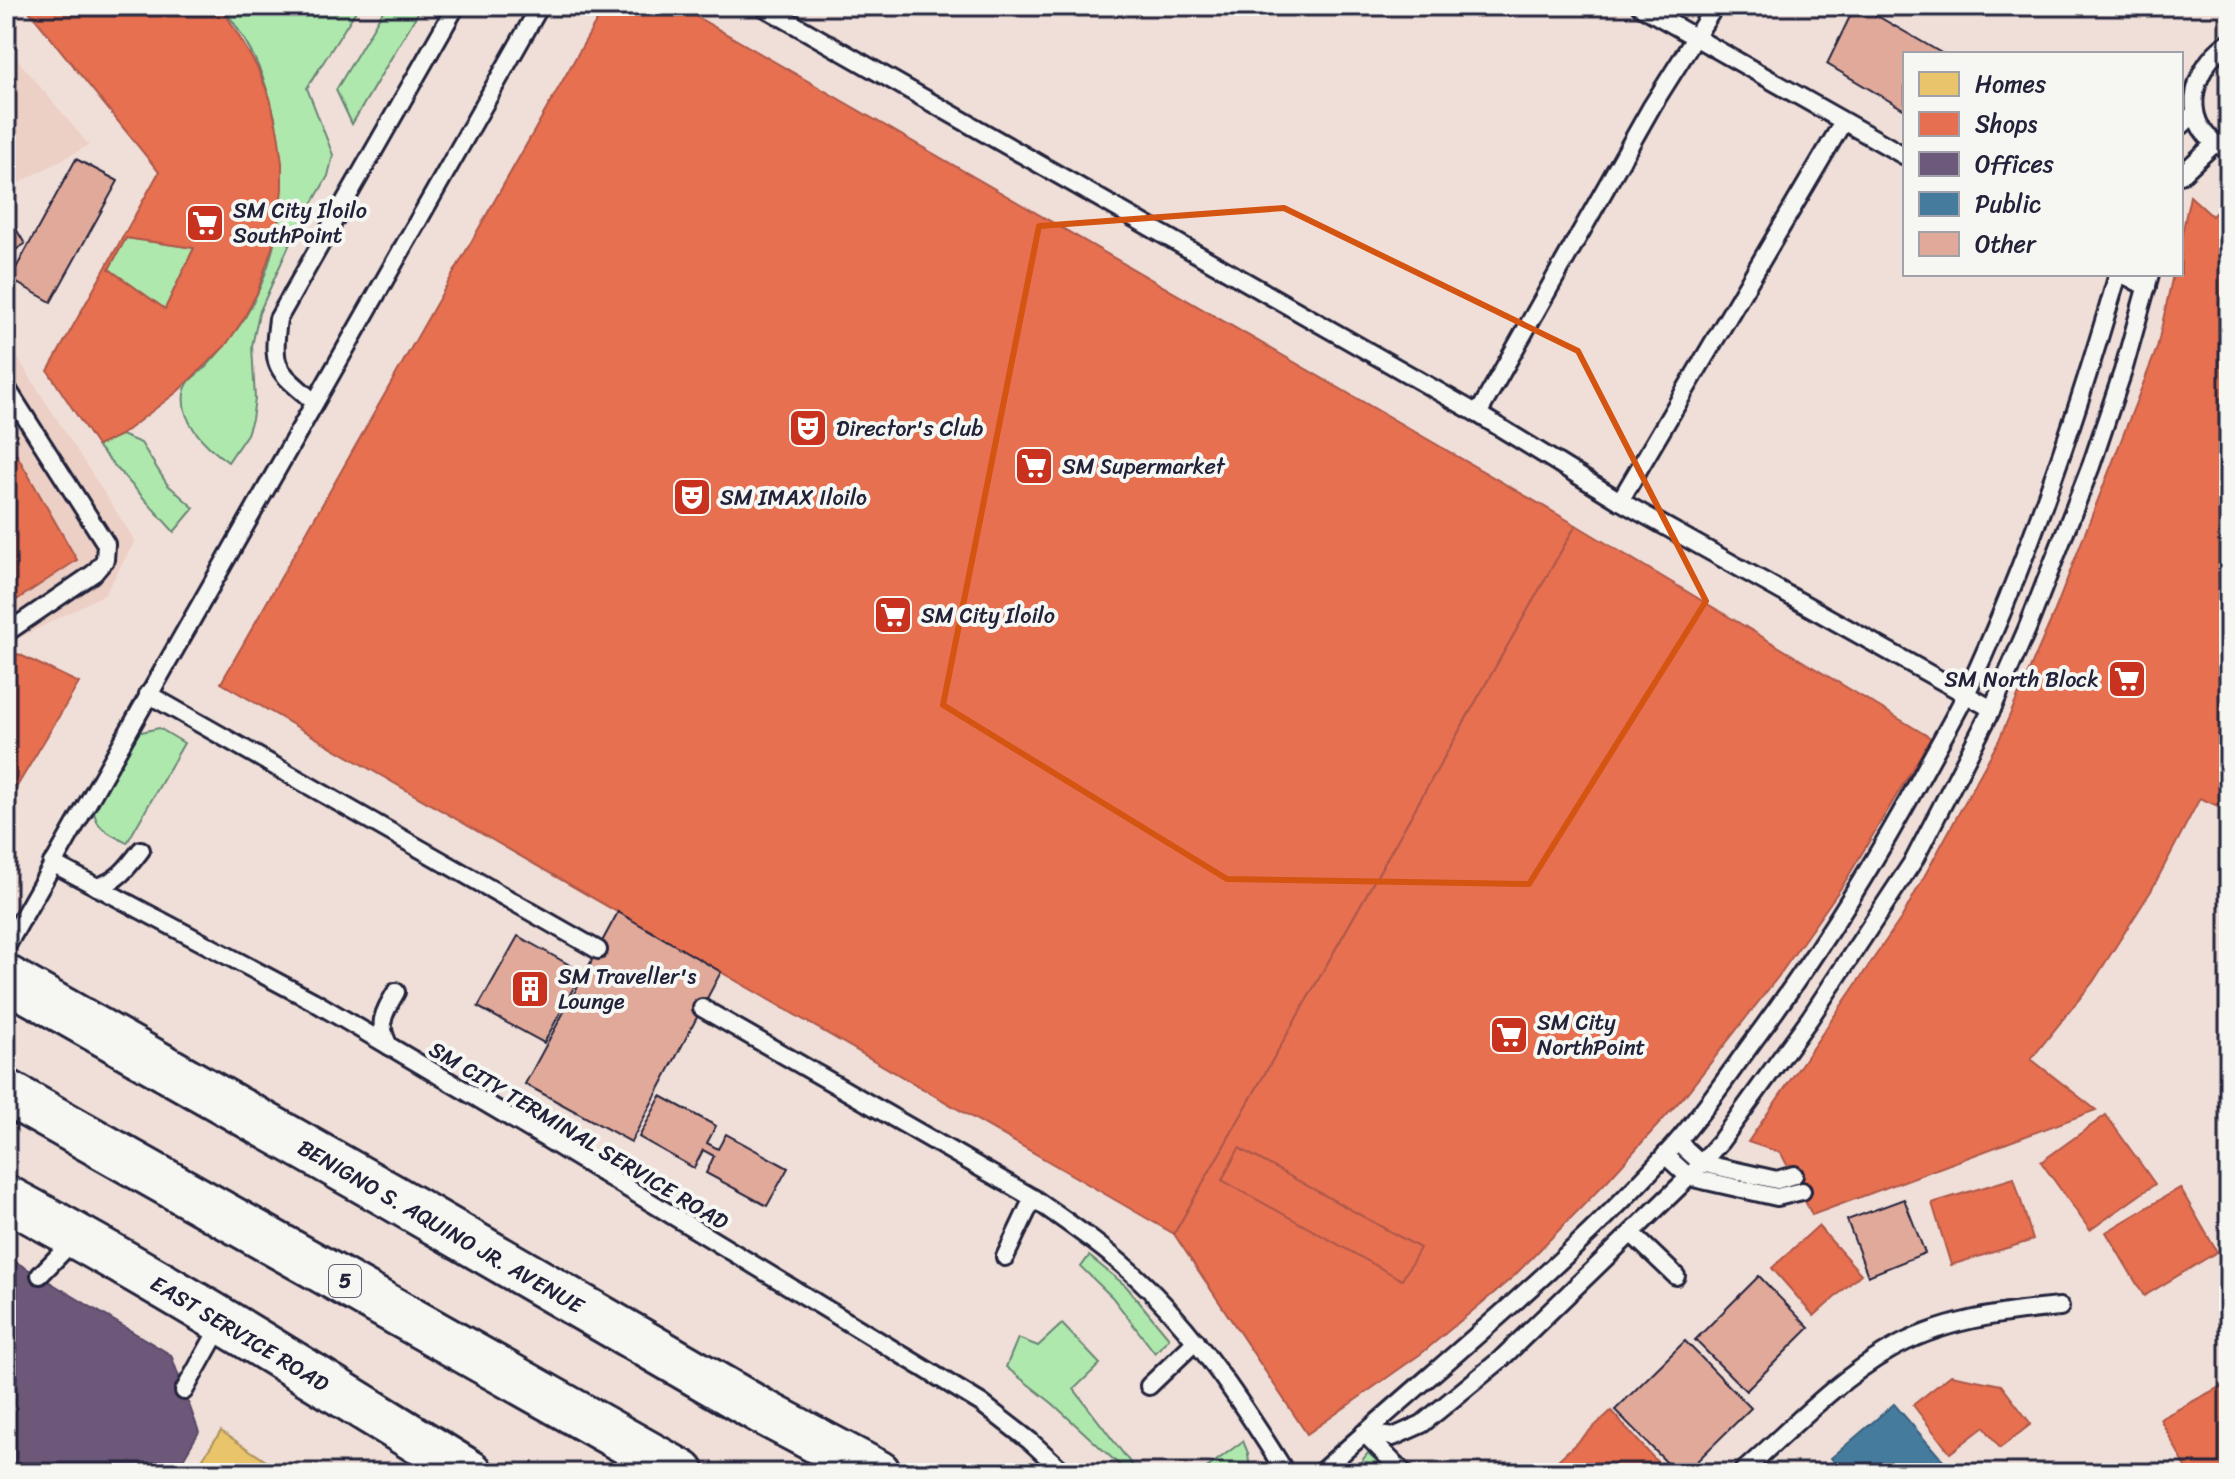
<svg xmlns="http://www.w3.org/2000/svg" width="2235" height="1479" viewBox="0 0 2235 1479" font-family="Sriracha,sans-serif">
<rect width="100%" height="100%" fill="#f0dfd8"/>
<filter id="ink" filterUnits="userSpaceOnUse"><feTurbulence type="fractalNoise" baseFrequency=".0125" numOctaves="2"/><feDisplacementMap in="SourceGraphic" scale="16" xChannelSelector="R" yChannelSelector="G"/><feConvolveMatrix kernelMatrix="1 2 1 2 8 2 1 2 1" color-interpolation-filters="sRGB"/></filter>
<g filter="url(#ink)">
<g fill="#eccfc5">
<polygon points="6,46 89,145 6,190"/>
<polygon points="6,340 135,541 105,594 6,645"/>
</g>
<g fill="#afe8ad" stroke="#688574" stroke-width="2">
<path d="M 221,6 L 359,6 L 307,88 L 333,155 L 328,176 L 291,241 L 259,313 L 252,346 L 255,399 L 252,419 L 247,434 L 228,462 C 207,447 180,423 184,394 C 184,392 187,385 188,383 C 192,377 200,372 206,367 C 220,352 233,336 244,319 C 301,224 293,92 221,6 Z"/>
<polygon points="386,6 422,6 352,124 336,90"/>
<polygon points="126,238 194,248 165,309 109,269"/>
<polygon points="121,435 141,443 167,484 194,508 174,532 97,446"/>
<path d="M 159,728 L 184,743 L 127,843 C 111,834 95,829 94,810 L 137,733 Z"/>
<polygon points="1089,1256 1126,1286 1169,1338 1155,1353 1112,1297 1081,1267"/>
<polygon points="1062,1324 1100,1364 1074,1389 1138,1473 1128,1473 1052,1403 1006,1367 1018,1338 1038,1346"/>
<polygon points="1243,1441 1248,1453 1250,1473 1200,1473"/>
<polygon points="1368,1453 1390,1473 1352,1473"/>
</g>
<polygon fill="#e9c46a" stroke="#ad935c" stroke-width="2" points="221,1431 284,1473 193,1473"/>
<g fill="#e76f51" stroke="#ac584a" stroke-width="2" fill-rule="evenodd">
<path d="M 25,6 L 221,6 L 257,67 L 270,98 L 278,133 L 282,163 L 282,189 L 277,233 L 257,293 L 243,320 L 225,346 L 177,392 L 121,435 L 97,446 L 48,371 L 159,172 ZM 126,238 L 194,248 L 165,309 L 109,269 Z"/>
<polygon points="605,6 678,6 1576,525 1174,1234 221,683"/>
<polygon points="2190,196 2212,216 2229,199 2229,811 2200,798 2151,891 2093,982 2031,1059 2096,1110 1812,1215 1781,1153 1748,1142 1902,917 1999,740 2052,618 2157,348 2173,274 2181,274 2181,239"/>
<polygon points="6,436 77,560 6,607"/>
<polygon points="1576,525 1931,738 1843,885 1778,977 1686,1094 1607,1181 1513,1277 1422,1353 1307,1434 1174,1234"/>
<polygon points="18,654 79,683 7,803 6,660"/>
<polygon points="2106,1115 2155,1184 2090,1230 2041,1162"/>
<polygon points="1239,1148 1420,1248 1402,1280 1222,1180"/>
<polygon points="2014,1178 2033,1240 1951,1265 1932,1203"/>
<polygon points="2180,1188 2217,1252 2144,1296 2106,1232"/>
<polygon points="1818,1226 1861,1274 1814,1316 1772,1268"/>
<polygon points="1951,1375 2001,1385 2031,1424 2000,1448 1984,1427 1950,1453 1913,1405"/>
<polygon points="2223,1385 2229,1395 2229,1473 2189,1473 2160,1419"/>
<polygon points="1611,1411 1659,1464 1649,1473 1544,1473"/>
<polygon points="1827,1464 1835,1473 1817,1473"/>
</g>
<polygon fill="#6d597a" stroke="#564867" stroke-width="2" points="6,1256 171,1355 199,1432 175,1473 6,1473"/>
<polygon fill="#457b9d" stroke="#3a6080" stroke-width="2" points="1894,1404 1944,1462 1931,1473 1844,1473 1831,1458"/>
<g fill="#e1a99a" stroke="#22223b" stroke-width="2">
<polygon points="1855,6 1860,6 1943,54 1905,54 1905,110 1827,64"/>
<polygon points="76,159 118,181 51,302 10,279"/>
<polygon points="6,212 25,244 6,256"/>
<polygon points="618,912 721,972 631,1142 525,1084"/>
<polygon points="518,936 582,972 544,1043 478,1007"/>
<polygon points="661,1096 716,1126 707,1143 718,1149 726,1134 788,1168 767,1206 706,1173 714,1156 703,1150 694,1168 639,1137"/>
<polygon points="1904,1199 1925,1253 1868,1276 1847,1220"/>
<polygon points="1759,1276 1809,1328 1746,1391 1695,1340"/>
<polygon points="1685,1341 1751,1408 1685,1473 1677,1473 1615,1410"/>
</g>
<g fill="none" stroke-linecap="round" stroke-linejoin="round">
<defs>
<g id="lane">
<polyline points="762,6 1478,414 1620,501 1992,709"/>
<polyline points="1640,6 1905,156"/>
<path d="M 2229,42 C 2189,69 2177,130 2229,150"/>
<polyline points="2181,126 2194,114"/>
<polyline points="2181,175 2214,144"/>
<polyline points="2122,274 2147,287"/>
<polyline points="6,387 106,544 105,560 94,573 6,633"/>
<path d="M 314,402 C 277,369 271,371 278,319 L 456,6"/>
<polyline points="1478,414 1652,106 1715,6"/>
<polyline points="1620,501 1843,122"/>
<polyline points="148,694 598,950"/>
<polyline points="52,863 313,1001 545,1138 981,1403 1030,1441 1065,1473"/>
<path d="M 97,887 C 118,881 128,867 141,850"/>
<polyline points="6,947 540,6"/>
<path d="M 702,1008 L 1033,1198 C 1072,1225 1114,1254 1148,1288 C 1203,1343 1245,1408 1286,1473"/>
<path d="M 389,1046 C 377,1023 383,1014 396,992"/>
<polyline points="1678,1142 1701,1163 1777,1180 1794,1175"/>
<polyline points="1665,1155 1689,1177 1720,1142 1810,1018 1914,860 1992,709 2027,629 2091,466 2123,371 2150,274"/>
<polyline points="1632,1234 1676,1276"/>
<polyline points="1005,1257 1033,1198"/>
<polyline points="40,1275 77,1237"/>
<polyline points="1149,1386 1196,1341"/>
<polyline points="184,1391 222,1323"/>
<polyline points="1364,1433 1393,1437 1422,1424 1500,1360 1689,1177 1777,1197 1802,1191"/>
<polyline points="1364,1433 1404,1473"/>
<path d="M 1320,1473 C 1440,1364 1569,1264 1677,1142 C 1706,1109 1731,1071 1757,1036 C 1820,951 1876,861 1926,768 C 1940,742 1955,717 1968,690 C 2030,556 2077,416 2118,274"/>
<path d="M 1741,1473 C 1788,1432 1834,1382 1888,1351 C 1939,1321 2002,1312 2060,1307"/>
</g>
<path id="secondary" d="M 6,1198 C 165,1282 317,1379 470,1473"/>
<g id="highway">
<polyline points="6,978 392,1197 761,1411 878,1473"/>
<polyline points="6,1092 682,1473"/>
</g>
</defs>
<use href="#lane" stroke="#22223b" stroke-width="22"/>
<use href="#secondary" stroke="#22223b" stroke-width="50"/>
<use href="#highway" stroke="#22223b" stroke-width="50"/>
<use href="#lane" stroke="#f6f6f2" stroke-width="16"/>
<use href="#secondary" stroke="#f6f6f2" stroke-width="44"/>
<use href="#highway" stroke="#f6f6f2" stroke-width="44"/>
</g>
</g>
<path fill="none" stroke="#d45411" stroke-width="6" stroke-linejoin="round" d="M 1284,208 L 1578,351 L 1706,601 L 1529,884 L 1227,879 L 943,705 L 1039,226 Z"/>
<defs>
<symbol id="supermarket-square" viewBox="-11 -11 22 22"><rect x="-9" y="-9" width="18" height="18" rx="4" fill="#c8321e" stroke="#f6f6f2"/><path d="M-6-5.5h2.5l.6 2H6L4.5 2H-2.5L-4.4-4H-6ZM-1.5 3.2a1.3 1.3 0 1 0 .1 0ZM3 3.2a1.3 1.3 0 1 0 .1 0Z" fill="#fff"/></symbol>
<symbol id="theatre-square" viewBox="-11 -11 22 22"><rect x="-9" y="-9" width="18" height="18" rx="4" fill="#c8321e" stroke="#f6f6f2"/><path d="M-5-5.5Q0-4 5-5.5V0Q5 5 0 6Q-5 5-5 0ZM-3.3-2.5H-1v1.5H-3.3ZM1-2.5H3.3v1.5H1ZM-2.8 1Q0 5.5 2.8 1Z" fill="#fff"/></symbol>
<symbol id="building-square" viewBox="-11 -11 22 22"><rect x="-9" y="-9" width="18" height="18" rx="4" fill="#c8321e" stroke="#f6f6f2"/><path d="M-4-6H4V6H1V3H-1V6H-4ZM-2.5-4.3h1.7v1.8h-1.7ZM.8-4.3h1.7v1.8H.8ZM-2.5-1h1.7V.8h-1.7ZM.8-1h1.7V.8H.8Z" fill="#fff"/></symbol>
</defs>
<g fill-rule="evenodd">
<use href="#supermarket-square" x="183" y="201" width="44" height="44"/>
<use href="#theatre-square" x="786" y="406" width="44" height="44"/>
<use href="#supermarket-square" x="1012" y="444" width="44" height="44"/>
<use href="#theatre-square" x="670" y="475" width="44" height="44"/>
<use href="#supermarket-square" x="871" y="593" width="44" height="44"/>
<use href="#supermarket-square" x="2105" y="657" width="44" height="44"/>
<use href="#building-square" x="508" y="967" width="44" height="44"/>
<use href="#supermarket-square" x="1487" y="1013" width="44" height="44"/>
</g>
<g text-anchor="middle" stroke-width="8" stroke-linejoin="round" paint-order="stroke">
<rect fill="#f6f6f2" stroke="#626272" stroke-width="2" x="329" y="1265" width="32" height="32" rx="6"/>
<g font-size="20" font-weight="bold" fill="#22223b">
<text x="345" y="1288">5</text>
</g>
<g font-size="22" fill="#22223b" stroke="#f6f6f2" text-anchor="start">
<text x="233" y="218">SM City Iloilo<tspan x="233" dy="25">SouthPoint</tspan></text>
<text x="836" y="436">Director's Club</text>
<text x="1062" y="474">SM Supermarket</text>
<text x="720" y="505">SM IMAX Iloilo</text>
<text x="921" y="623">SM City Iloilo</text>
<text x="2099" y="687" text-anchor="end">SM North Block</text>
<text x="558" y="984">SM Traveller's<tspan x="558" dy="25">Lounge</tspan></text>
<text x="1537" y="1030">SM City<tspan x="1537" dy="25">NorthPoint</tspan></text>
</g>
<g font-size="22" fill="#22223b" stroke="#f6f6f2">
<text transform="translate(579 1135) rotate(31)" y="8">SM CITY TERMINAL SERVICE ROAD</text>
<text transform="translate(441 1226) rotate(30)" y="8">BENIGNO S. AQUINO JR. AVENUE</text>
<text transform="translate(240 1333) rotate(31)" y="8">EAST SERVICE ROAD</text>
</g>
</g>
<rect width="2235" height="1479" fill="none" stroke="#f6f6f2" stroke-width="32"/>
<rect x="16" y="16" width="2203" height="1447" fill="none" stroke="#22223b" stroke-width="3" filter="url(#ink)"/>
<rect x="1903" y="52" width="280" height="224" fill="#f6f6f2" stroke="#a1a1a9" stroke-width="2"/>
<rect x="1919" y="72" width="40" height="24" fill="#e9c46a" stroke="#a1a1a9" stroke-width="2"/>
<text x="1975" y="92" font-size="24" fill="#22223b">Homes</text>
<rect x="1919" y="112" width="40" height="24" fill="#e76f51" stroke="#a1a1a9" stroke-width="2"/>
<text x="1975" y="132" font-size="24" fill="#22223b">Shops</text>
<rect x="1919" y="152" width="40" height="24" fill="#6d597a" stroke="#a1a1a9" stroke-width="2"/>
<text x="1975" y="172" font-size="24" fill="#22223b">Offices</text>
<rect x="1919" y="192" width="40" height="24" fill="#457b9d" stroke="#a1a1a9" stroke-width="2"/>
<text x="1975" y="212" font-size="24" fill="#22223b">Public</text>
<rect x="1919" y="232" width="40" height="24" fill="#e1a99a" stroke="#a1a1a9" stroke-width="2"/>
<text x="1975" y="252" font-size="24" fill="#22223b">Other</text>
</svg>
